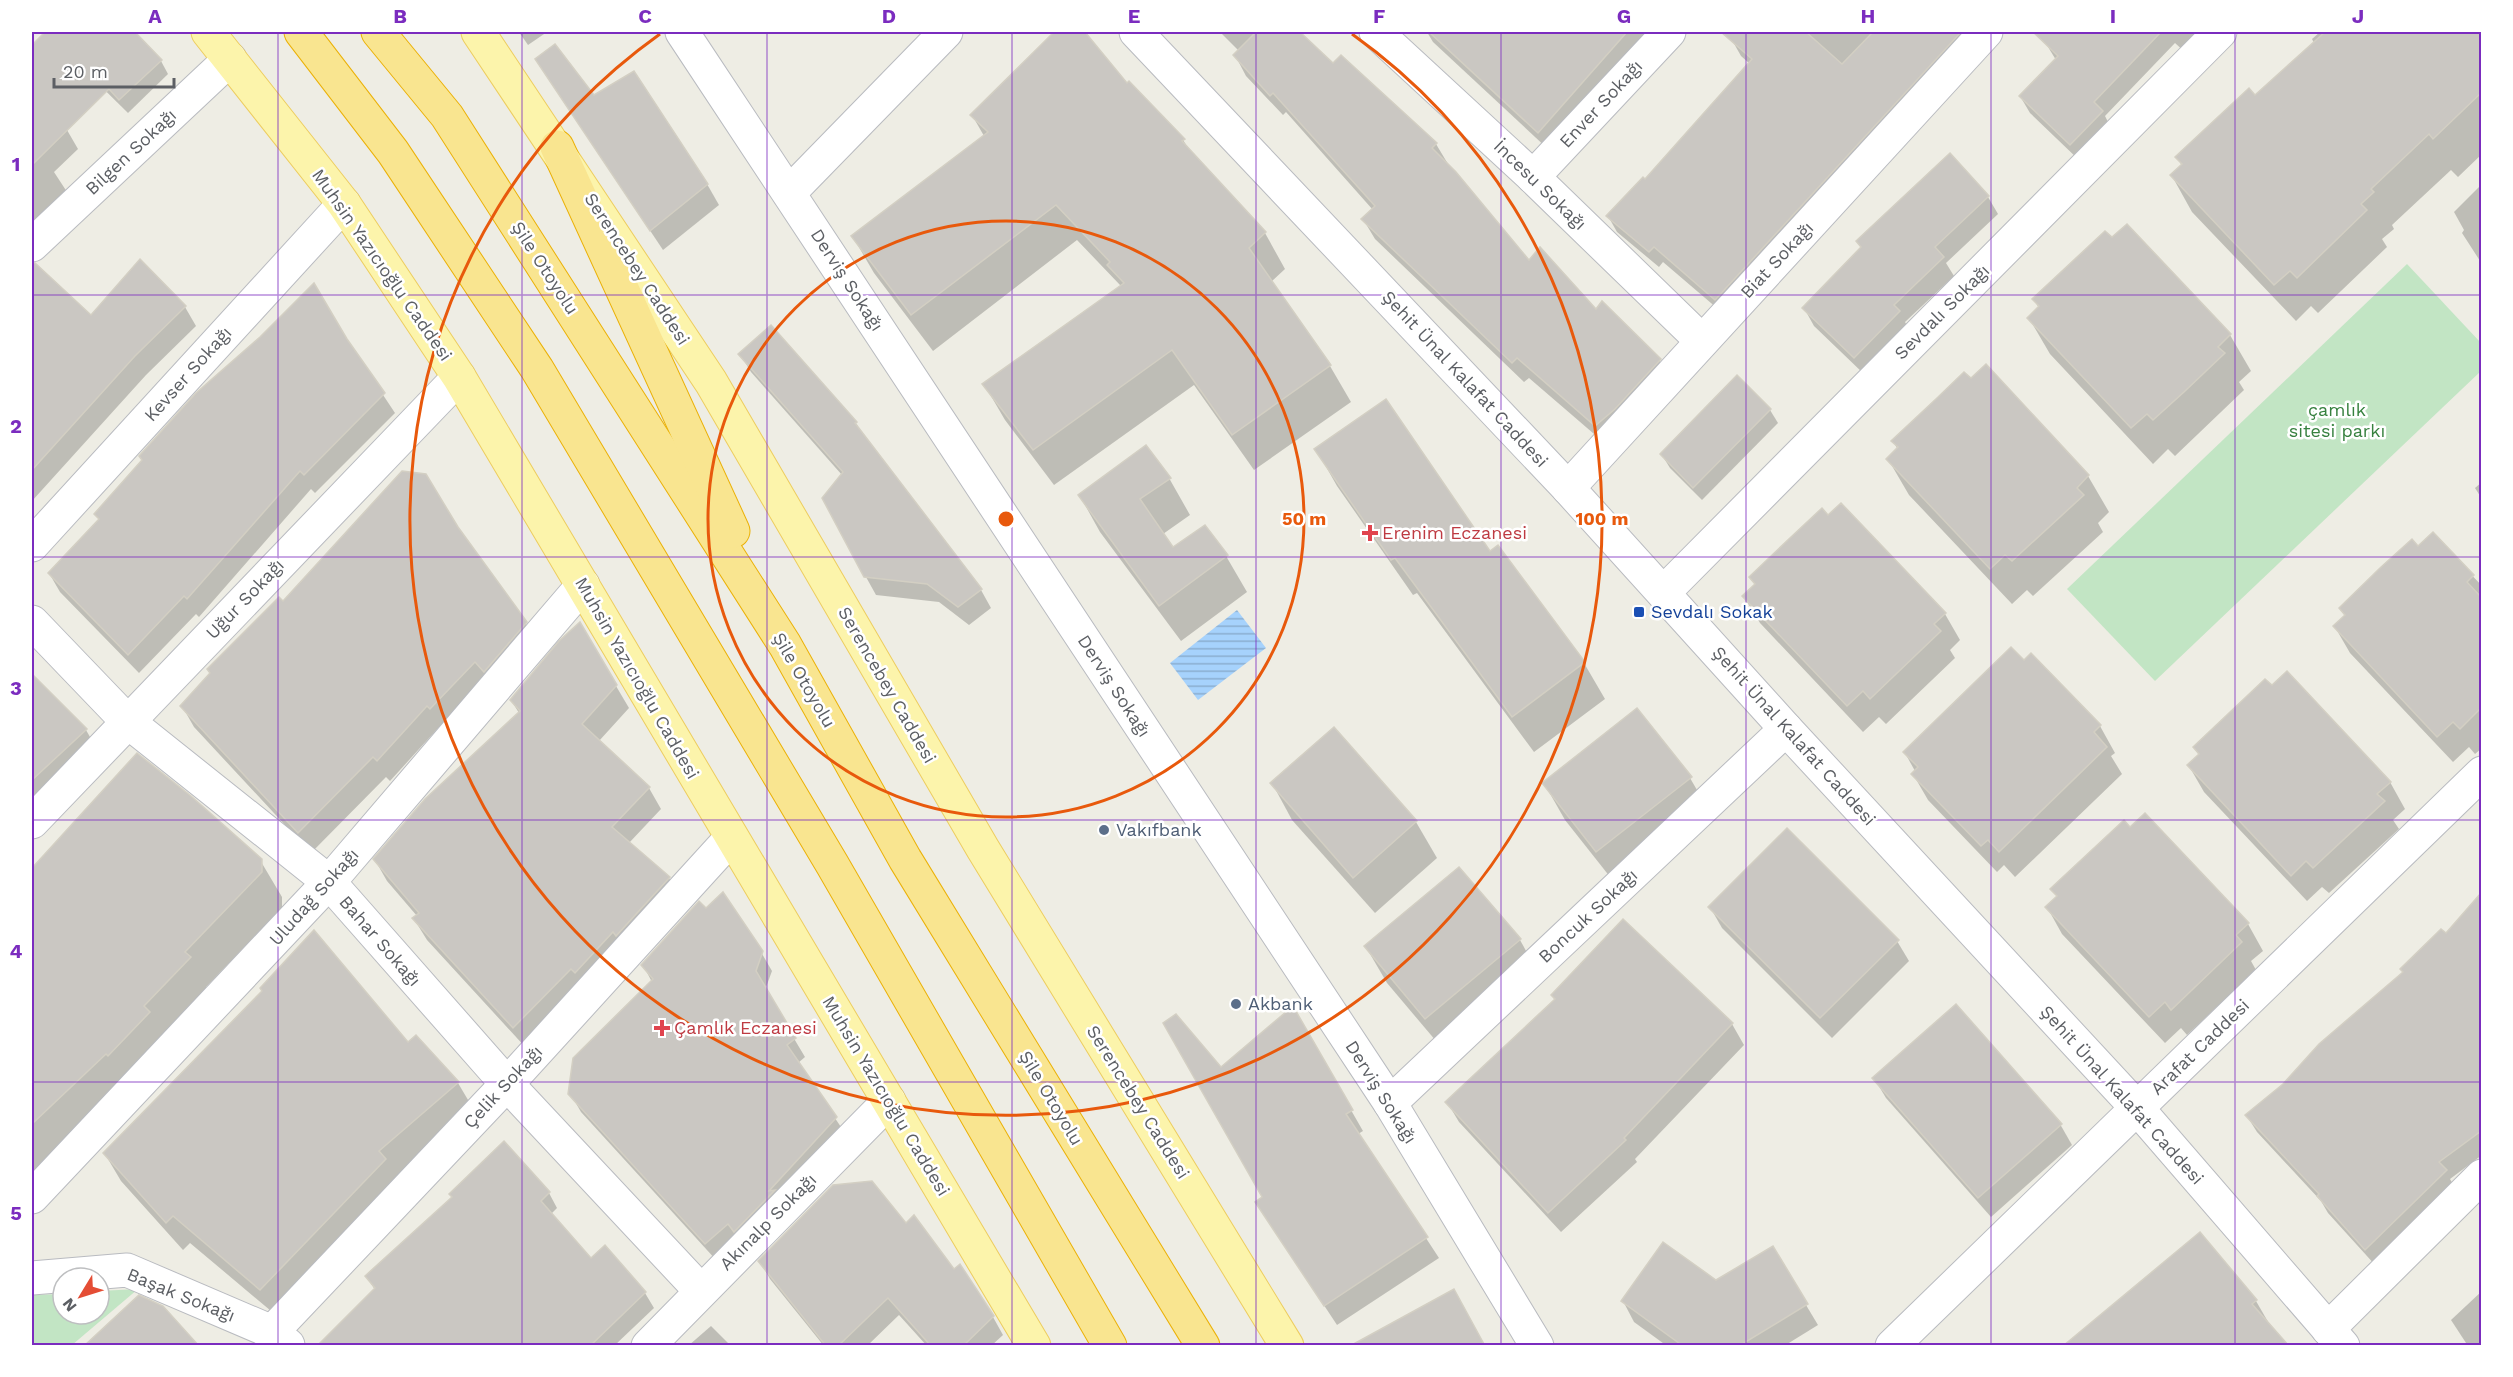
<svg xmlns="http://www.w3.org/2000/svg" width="2513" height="1377" viewBox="0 0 2513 1377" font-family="'Work Sans',sans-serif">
<defs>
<pattern id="water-rules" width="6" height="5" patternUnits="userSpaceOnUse" patternTransform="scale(1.5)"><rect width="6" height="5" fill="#a6d2fc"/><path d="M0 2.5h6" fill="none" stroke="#8aaed0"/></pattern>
</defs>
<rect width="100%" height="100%" fill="#eeede4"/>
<g fill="#c2e5c4">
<polygon points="2407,264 2481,343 2481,371 2155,681 2067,589"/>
<polygon points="138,1289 72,1345 32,1345 32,1295 63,1294 63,1314 99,1314 99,1291"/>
</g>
<polygon fill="url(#water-rules)" points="1237,610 1266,648 1198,700 1170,663"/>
<g fill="#0003">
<polygon points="51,32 133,32 161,61 168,74 128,113 57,43"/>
<polygon points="519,32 547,32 528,45"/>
<polygon points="1056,32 1084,32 1127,85 1183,140 1192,154 1265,233 1285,269 1271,282 1330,366 1351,402 1254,470 1194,385 1054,485 1005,420 984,384 1121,287 1120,285 1077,240 933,351 874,273 853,237 984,136 972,115"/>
<polygon points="1220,32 1298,32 1333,65 1341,57 1436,144 1448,164 1528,263 1659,360 1671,381 1608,446 1529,378 1524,382 1375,239 1363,219 1373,210 1286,112 1283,115 1246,76 1235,55 1239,51"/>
<polygon points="1427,32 1666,32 1549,150 1433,42"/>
<polygon points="1740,32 1989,32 1725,315 1663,262 1659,267 1617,232 1608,216 1645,181 1750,64 1741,56 1732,40"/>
<polygon points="2055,32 2208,32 2187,54 2175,43 2105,116 2111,128 2080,161 2030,113 2020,96 2056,60 2045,42"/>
<polygon points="2320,32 2482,32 2482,154 2458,177 2451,170 2392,225 2394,229 2382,239 2387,247 2318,313 2311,306 2296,321 2192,212 2172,176 2182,166 2177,157 2255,97 2314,43 2312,39"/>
<polygon points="549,79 594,97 707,184 719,205 663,250"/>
<polygon points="32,96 67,130 78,149 54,172 69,195 32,236"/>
<polygon points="2482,184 2482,264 2462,233 2464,230 2454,212"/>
<polygon points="1988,197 1998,214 1946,263 1954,276 1905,322 1909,329 1865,375 1814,326 1804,308 1862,249 1857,242"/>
<polygon points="46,275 91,317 185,307 196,326 146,375 32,501 32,291"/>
<polygon points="2034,300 2230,335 2251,371 2239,382 2244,390 2175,456 2168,449 2153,464 2050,354 2029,318 2039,308"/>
<polygon points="771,327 856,423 865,439 981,590 991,608 969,625 939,602 876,595 866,577 842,475 751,372 740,354"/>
<polygon points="346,339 395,413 315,493 311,489 199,617 196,614 139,673 60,592 49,573 100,521 95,514"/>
<polygon points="1737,377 1770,410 1778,423 1702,500 1670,468 1662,455"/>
<polygon points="1893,441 2088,476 2109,512 2098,523 2103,532 2033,596 2027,590 2012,604 1909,495 1888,459 1898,450"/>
<polygon points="1316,449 1490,553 1498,547 1584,663 1605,699 1534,752 1417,593 1413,595 1337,486"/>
<polygon points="1169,478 1190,515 1163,534 1173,549 1226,556 1247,592 1181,641 1100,532 1080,496"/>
<polygon points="2482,482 2482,499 2475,488"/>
<polygon points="2433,534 2482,586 2482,748 2475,754 2469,747 2453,762 2350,653 2335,627 2345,617 2341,608"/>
<polygon points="1751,578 1945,614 1960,640 1950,650 1955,658 1886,724 1879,717 1863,732 1760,623 1744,597 1756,586"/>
<polygon points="283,603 525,623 538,644 443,729 440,726 390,781 386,777 311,853 194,727 182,706"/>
<polygon points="580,625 629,708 599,741 649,788 661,809 629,843 669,878 682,900 527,1049 427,940 414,919 417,916 387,881 375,860 519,713 511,700"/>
<polygon points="2031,655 2100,726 2115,753 2111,756 2122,774 2015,877 2004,865 1997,872 1928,800 1913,774 1915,771 1905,753"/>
<polygon points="32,676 86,730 105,763 32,833"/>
<polygon points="1334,729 1416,822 1437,858 1375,913 1292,820 1272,783"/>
<polygon points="2195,747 2390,782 2405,809 2393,820 2399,829 2329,893 2322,887 2307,901 2204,792 2189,766 2199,756"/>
<polygon points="1690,778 1711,814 1618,887 1565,820 1544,783"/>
<polygon points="260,860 282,897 282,908 206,987 210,994 32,1179 32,875 44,862"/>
<polygon points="2052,889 2248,924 2263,951 2251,961 2256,970 2187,1035 2181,1028 2165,1043 2062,934 2047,907 2057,897"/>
<polygon points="2482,896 2482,1155 2450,1179 2455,1188 2376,1266 2328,1213 2321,1201 2257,1132 2247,1116 2284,1085 2446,936"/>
<polygon points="1710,907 1897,941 1909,961 1832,1038 1722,928"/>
<polygon points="1520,940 1540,976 1447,1054 1387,983 1366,947"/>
<polygon points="761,952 772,971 765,990 805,1057 798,1063 847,1136 717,1261 581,1112 570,1093 652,982 643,965"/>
<polygon points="264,991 408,1044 416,1037 458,1083 474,1110 277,1316 190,1243 183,1250 121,1181 105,1154"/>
<polygon points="1552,995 1732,1024 1744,1045 1635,1159 1637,1162 1561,1232 1459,1122 1447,1102 1555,1001"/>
<polygon points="1293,1009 1363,1131 1358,1134 1439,1258 1337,1325 1269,1222 1264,1198 1221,1069"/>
<polygon points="1874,1078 2060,1124 2072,1145 1991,1217 1886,1098"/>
<polygon points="549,1193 557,1208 551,1214 591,1260 605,1247 645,1293 654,1308 614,1346 327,1346 375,1290 367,1277"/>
<polygon points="906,1225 953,1271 993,1317 1003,1335 991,1346 927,1346 899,1315 867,1346 824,1346 770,1279 760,1261"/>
<polygon points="2482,1291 2482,1346 2468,1346 2451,1320"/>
<polygon points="1623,1301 1806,1305 1818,1325 1784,1346 1667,1346 1634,1322"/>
<polygon points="2256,1301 2271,1327 2065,1345"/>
<polygon points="711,1326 731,1346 688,1346"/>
</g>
<g fill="#cac7c2" stroke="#d3cfc3" stroke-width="1.5">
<polygon points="45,32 135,32 162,60 119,100 109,89 32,165 32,45"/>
<polygon points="1054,32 1085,32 1127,83 1129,81 1185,139 1182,141 1266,232 1249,248 1331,365 1232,435 1172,350 1033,450 982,384 1124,283 1107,265 1110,262 1056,205 911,315 851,236 988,132 970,115"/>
<polygon points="1256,32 1300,32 1333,63 1341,55 1437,143 1432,148 1456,172 1529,260 1540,247 1596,309 1602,301 1661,359 1615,409 1595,426 1517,358 1512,363 1361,219 1375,206 1273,93 1270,96 1233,55"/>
<polygon points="1429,32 1627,32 1538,133"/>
<polygon points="1721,32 1806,32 1842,64 1873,32 1961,32 1715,300 1654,247 1649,252 1606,216 1643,177 1645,179 1752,59"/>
<polygon points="2033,32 2161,32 2094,102 2103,111 2070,145 2019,96 2058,56"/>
<polygon points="2325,32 2481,32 2481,93 2433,139 2429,134 2371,189 2374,192 2361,204 2367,210 2297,278 2290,271 2274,285 2170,175 2182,164 2175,157 2249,88 2255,95"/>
<polygon points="555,44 594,95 634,71 708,184 650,231 535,59"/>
<polygon points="1950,153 1989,196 1935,247 1944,257 1894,305 1900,311 1854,358 1802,308 1861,247 1856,241"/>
<polygon points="2127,224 2231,334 2218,347 2225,353 2184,392 2153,420 2147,414 2131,428 2027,318 2039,306 2032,299 2105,231 2112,237"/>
<polygon points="140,259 186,306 135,356 32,470 32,263 35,263 91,315"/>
<polygon points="314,283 347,339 385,393 304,475 300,471 187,599 184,596 128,655 48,573 99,519 94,514 142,460 139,456 196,393 260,337"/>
<polygon points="771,325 857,422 855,423 982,589 958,607 927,584 864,577 822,498 843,472 738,354"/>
<polygon points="1986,364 2089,475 2077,488 2084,495 2012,561 2005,555 1990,569 1886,459 1898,447 1891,441 1937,398 1964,372 1971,378"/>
<polygon points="1737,375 1771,409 1693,488 1660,454"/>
<polygon points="1386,399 1490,551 1498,545 1585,662 1512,717 1395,558 1391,560 1314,449"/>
<polygon points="1146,445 1171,478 1140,499 1173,547 1205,525 1228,555 1159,606 1078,495"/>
<polygon points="402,471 426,474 458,527 527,622 484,672 475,662 430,709 427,706 377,761 373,757 298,833 180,706 210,673 207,669 279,597 283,601"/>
<polygon points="1841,503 1946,613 1934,624 1941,631 1870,699 1863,691 1847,706 1742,596 1755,584 1749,577 1791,537 1822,508 1828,515"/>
<polygon points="2433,532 2474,575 2467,582 2481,597 2481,708 2460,729 2453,722 2437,737 2333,626 2345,615 2339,608 2380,568 2412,539 2418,546"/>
<polygon points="580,622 617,685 582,724 650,787 612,827 670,877 616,936 613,932 575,973 571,969 513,1028 412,918 419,913 373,859 425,799 520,711 510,700 559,641"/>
<polygon points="2011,647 2024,660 2031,653 2101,725 2094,732 2107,747 1999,852 1988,840 1981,846 1948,812 1911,774 1918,767 1903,752"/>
<polygon points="2287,671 2391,782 2377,794 2385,801 2313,868 2306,861 2291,876 2187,765 2199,754 2193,747 2265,679 2272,685"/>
<polygon points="32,674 87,729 32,780"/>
<polygon points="1637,708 1692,777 1596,852 1542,783"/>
<polygon points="1334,727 1417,821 1353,878 1270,783"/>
<polygon points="137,753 191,796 262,859 262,872 185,952 191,957 144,1006 150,1012 108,1056 106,1054 32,1124 32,868"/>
<polygon points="2145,813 2249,923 2236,935 2242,942 2171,1010 2165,1002 2149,1017 2045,907 2057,896 2050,889 2124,820 2130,827"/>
<polygon points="1787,828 1899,940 1820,1018 1708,907"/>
<polygon points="1459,867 1521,939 1425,1019 1364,946"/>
<polygon points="723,892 763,951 756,971 796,1038 787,1045 837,1117 769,1191 775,1190 734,1232 728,1224 705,1244 568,1094 573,1058 653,979 641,965 699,901 706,908"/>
<polygon points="2481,893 2481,1131 2439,1162 2447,1170 2365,1250 2317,1196 2319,1194 2245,1115 2283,1084 2319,1044 2403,972 2400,969 2441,929 2446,933"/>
<polygon points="1623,919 1733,1023 1624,1138 1626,1140 1548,1213 1445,1102 1555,999 1551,995"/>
<polygon points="314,930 408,1042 416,1035 459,1082 379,1151 386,1159 260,1290 173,1216 166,1223 103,1153 262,991 260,988"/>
<polygon points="1956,1004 2062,1124 1978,1198 1872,1078"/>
<polygon points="1293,1006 1353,1110 1346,1114 1428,1237 1324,1306 1255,1202 1262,1197 1163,1023 1176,1014 1221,1067"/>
<polygon points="504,1141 550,1192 541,1201 591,1258 605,1245 646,1292 590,1346 317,1346 375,1288 365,1276 452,1197 449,1194"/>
<polygon points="872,1181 906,1223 914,1215 954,1269 960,1264 994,1316 963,1346 931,1346 888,1298 838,1346 826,1346 758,1261 833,1185"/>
<polygon points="2200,1232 2257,1300 2252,1304 2289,1346 2063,1346"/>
<polygon points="1663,1242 1716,1280 1773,1246 1808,1304 1739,1346 1683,1346 1621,1301"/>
<polygon points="1454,1289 1485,1346 1350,1346"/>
<polygon points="139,1295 163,1306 199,1346 84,1346"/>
</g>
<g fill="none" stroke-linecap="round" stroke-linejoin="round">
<defs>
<g id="minor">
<polyline points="682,32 1390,1103 1537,1346"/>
<polyline points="1136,32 1568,488 1786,729 2137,1108 2343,1346"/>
<polyline points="1376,32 1533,177 1702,341"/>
<polyline points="1533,177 1669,32"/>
<polyline points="789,193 946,32"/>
<polyline points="32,245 230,59"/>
<polyline points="1568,488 1986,32"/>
<polyline points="32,545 344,204"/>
<polyline points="1664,592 2220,32"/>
<polyline points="32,622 127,721 329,882 507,1084 700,1290"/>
<polyline points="32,822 459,377"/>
<polyline points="1390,1103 1786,729"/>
<polyline points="32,1197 329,882 583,585"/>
<polyline points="32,1278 127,1270 272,1332 288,1345"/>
<polyline points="2328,1329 2482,1176"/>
<polyline points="272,1332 507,1084 731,838"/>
<polyline points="648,1346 889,1101"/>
<polyline points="1892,1346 2482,773"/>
</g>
<g id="major">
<polyline points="208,32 344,204 459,377 1034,1346"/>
<polyline points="478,32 711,382 983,849 1287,1346"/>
</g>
<g id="highway">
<polyline points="301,32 393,152 537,369 832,864 1110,1346"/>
<polyline points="378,32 447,116 785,645 905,859 1203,1346"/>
<polyline points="557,147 733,531"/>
</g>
</defs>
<use href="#minor" stroke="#b9bbc0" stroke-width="35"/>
<use href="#major" stroke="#edcd5f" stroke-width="35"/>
<use href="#highway" stroke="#ebb107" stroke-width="35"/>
<use href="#minor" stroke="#fff" stroke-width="33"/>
<use href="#major" stroke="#fcf4ab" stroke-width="33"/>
<use href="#highway" stroke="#f9e590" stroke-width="33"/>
</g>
<path fill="none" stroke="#7b2cbf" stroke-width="1.5" stroke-opacity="0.55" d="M 278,32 L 278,1346M 522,32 L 522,1346M 767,32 L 767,1346M 1012,32 L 1012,1346M 1256,32 L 1256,1346M 1501,32 L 1501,1346M 1746,32 L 1746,1346M 1991,32 L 1991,1346M 2235,32 L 2235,1346M 32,295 L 2482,295M 32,557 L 2482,557M 32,820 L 2482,820M 32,1082 L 2482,1082"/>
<g fill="none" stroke="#e8590c" stroke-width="3">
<circle cx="1006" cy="519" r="298"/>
<path d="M1352 34A596 596 0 1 1 660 34"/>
</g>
<g fill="#e0444e" stroke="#fff" stroke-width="2">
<path d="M1367 524h6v6h6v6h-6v6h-6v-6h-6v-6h6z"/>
<path d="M659 1019h6v6h6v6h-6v6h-6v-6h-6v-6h6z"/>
</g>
<rect fill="#1a4fb4" stroke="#fff" stroke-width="2" x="1633" y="606" width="12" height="12" rx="3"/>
<g fill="#5c6f8a" stroke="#fff" stroke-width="2">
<circle cx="1104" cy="830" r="6"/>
<circle cx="1236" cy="1004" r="6"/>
</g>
<g text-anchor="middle" stroke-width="5" stroke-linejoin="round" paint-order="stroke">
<g font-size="18" fill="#5c5f64" stroke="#fff">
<text transform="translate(1601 104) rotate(-47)" y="6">Enver Sokağı</text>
<text transform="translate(131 152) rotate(-43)" y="6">Bilgen Sokağı</text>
<text transform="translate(1540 185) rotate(44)" y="6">İncesu Sokağı</text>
<text transform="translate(1777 260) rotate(-47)" y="6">Biat Sokağı</text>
<text transform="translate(382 265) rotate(55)" y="6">Muhsin Yazıcıoğlu Caddesi</text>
<text transform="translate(545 268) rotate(57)" y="6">Şile Otoyolu</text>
<text transform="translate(637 269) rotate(57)" y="6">Serencebey Caddesi</text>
<text transform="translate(847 280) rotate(57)" y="6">Derviş Sokağı</text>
<text transform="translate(1942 312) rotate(-45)" y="6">Sevdalı Sokağı</text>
<text transform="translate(188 374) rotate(-48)" y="6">Kevser Sokağı</text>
<text transform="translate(1465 379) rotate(47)" y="6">Şehit Ünal Kalafat Caddesi</text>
<text transform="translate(245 599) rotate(-46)" y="6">Uğur Sokağı</text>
<text transform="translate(637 678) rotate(60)" y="6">Muhsin Yazıcıoğlu Caddesi</text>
<text transform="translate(804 680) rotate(60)" y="6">Şile Otoyolu</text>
<text transform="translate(887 685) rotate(60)" y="6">Serencebey Caddesi</text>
<text transform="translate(1114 686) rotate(57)" y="6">Derviş Sokağı</text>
<text transform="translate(1794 736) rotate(48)" y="6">Şehit Ünal Kalafat Caddesi</text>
<text transform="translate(314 897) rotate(-48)" y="6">Uludağ Sokağı</text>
<text transform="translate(1588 916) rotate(-43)" y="6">Boncuk Sokağı</text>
<text transform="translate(380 941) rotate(49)" y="6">Bahar Sokağı</text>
<text transform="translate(2200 1047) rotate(-44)" y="6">Arafat Caddesi</text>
<text transform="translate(503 1087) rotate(-47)" y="6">Çelik Sokağı</text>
<text transform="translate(1381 1092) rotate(58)" y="6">Derviş Sokağı</text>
<text transform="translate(2122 1095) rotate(48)" y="6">Şehit Ünal Kalafat Caddesi</text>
<text transform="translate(886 1096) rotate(59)" y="6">Muhsin Yazıcıoğlu Caddesi</text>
<text transform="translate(1051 1098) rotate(59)" y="6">Şile Otoyolu</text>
<text transform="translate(1138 1102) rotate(58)" y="6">Serencebey Caddesi</text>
<text transform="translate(768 1222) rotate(-45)" y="6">Akınalp Sokağı</text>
<text transform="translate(181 1295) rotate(22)" y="6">Başak Sokağı</text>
</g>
<g font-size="18" fill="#37813f" stroke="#fff">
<text x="2337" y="416">çamlık<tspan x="2337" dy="21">sitesi parkı</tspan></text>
</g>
<g font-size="18" fill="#be3a42" stroke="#fff" text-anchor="start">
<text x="1382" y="539">Erenim Eczanesi</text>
<text x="674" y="1034">Çamlık Eczanesi</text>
</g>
<g font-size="18" fill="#164399" stroke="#fff" text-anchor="start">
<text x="1651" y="618">Sevdalı Sokak</text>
</g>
<g font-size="18" fill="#4e5e75" stroke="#fff" text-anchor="start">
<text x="1116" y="836">Vakıfbank</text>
<text x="1248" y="1010">Akbank</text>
</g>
</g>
<circle cx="1006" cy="519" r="9" fill="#e8590c" stroke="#fff" stroke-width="3"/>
<g font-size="18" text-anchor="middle" font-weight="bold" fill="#e8590c" stroke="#fff" stroke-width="5" stroke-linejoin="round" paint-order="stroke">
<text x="1304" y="525">50 m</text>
<text x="1602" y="525">100 m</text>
</g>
<rect width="2513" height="1377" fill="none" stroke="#ffffff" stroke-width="66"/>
<g transform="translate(81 1296) rotate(232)"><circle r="28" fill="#ffffff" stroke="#bebfc1" stroke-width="1.5"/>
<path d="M0-4.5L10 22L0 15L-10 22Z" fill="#e44d35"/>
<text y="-9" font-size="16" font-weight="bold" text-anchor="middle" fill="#5c5f64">N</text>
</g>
<path d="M54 78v9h120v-9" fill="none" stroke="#5c5f64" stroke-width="3"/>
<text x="63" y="78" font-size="18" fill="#5c5f64" stroke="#ffffff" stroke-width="4.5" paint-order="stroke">20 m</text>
<rect x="33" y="33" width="2447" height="1311" fill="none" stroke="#7b2cbf" stroke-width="2"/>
<g font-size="20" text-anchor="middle" font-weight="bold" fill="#7b2cbf">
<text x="155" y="23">A</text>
<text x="400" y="23">B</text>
<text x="645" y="23">C</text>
<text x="889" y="23">D</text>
<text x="1134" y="23">E</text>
<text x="1379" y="23">F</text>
<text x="1624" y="23">G</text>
<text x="1868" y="23">H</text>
<text x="2113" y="23">I</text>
<text x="2358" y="23">J</text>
<text x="16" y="171">1</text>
<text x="16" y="433">2</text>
<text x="16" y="695">3</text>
<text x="16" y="958">4</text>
<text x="16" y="1220">5</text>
</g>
</svg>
